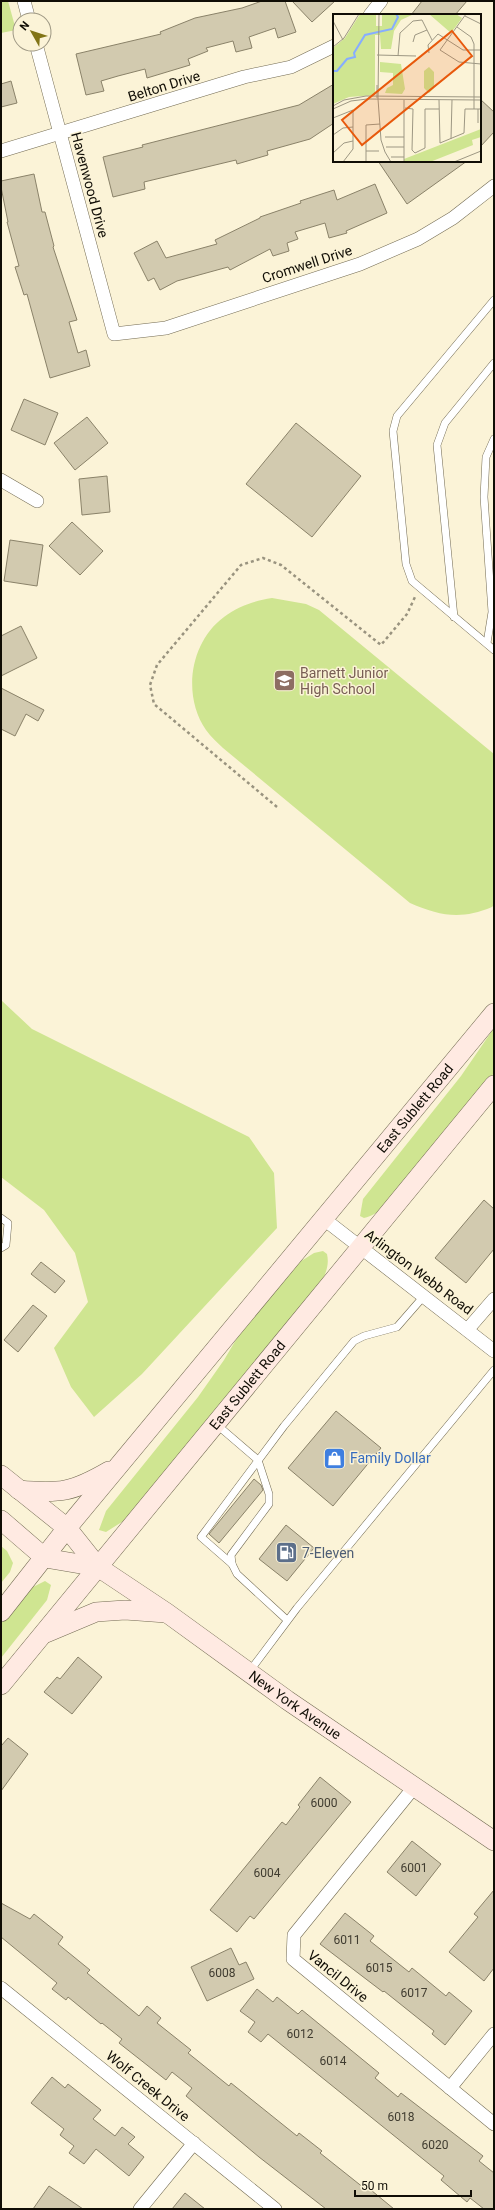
<svg xmlns="http://www.w3.org/2000/svg" width="495" height="2210" viewBox="0 0 495 2210" font-family="Roboto,sans-serif">
<rect width="100%" height="100%" fill="#fbf3d7"/>
<g fill="#cfe591">
<polygon points="1,1 8,1 16,30 1,33"/>
<path d="M 272,598 L 306,604 L 319,610 L 494,754 L 494,905 L 492,907 C 461,920 440,916 410,903 L 223,748 C 217,742 211,737 206,730 C 182,695 190,642 224,617 C 239,606 254,601 272,598 Z"/>
<polygon points="1,1000 32,1029 249,1137 274,1173 277,1228 142,1374 94,1417 71,1387 54,1348 88,1302 75,1253 44,1210 1,1177"/>
<path d="M 494,1028 L 494,1073 L 383,1207 C 377,1213 372,1216 364,1218 L 360,1216 L 363,1199 L 461,1076 Z"/>
<path d="M 323,1251 L 327,1254 C 329,1263 327,1270 323,1279 L 125,1520 L 106,1532 L 99,1530 L 106,1511 L 198,1397 L 224,1360 L 240,1333 L 298,1263 L 314,1253 Z"/>
<polygon points="1,1546 7,1551 13,1563 10,1572 1,1583"/>
<polygon points="45,1581 51,1585 47,1600 1,1658 1,1623 29,1589"/>
</g>
<g fill="#d2caaf" stroke="#8a8269">
<polygon points="262,1 285,1 296,32 278,38 275,28 249,37 252,48 236,52 233,41 206,48 208,51 188,59 190,65 147,78 145,69 118,76 101,81 104,91 86,95 76,54 161,34 160,32 195,18 242,8"/>
<polygon points="292,1 335,1 312,22"/>
<polygon points="422,1 467,1 455,15 411,15"/>
<polygon points="11,81 17,103 1,107 1,84"/>
<polygon points="334,84 334,123 310,139 267,151 268,155 237,164 236,160 144,182 145,189 113,197 103,157 143,147 142,145 299,105"/>
<polygon points="480,99 494,112 494,132 480,147"/>
<polygon points="378,161 467,161 407,204"/>
<polygon points="34,174 42,212 45,212 54,246 53,247 77,320 69,322 78,353 86,350 90,366 50,378 27,294 24,295 15,267 19,266 7,222 8,222 1,187 1,181"/>
<polygon points="375,184 387,213 346,231 347,233 329,238 325,223 295,232 298,239 287,243 289,251 273,256 270,249 230,270 228,267 177,281 160,290 154,278 148,281 134,253 157,241 166,258 217,244 215,240 260,218 260,217 301,203 300,201 334,190 337,200"/>
<polygon points="24,399 58,413 45,445 11,430"/>
<polygon points="87,417 108,443 75,470 54,443"/>
<polygon points="296,423 361,476 312,537 246,484"/>
<polygon points="107,476 110,512 82,515 79,479"/>
<polygon points="72,522 103,551 80,575 49,546"/>
<polygon points="10,540 43,545 37,586 4,581"/>
<polygon points="21,626 37,658 1,676 1,636"/>
<polygon points="1,688 44,710 38,721 26,714 15,736 1,729"/>
<polygon points="484,1200 494,1209 494,1249 466,1283 435,1258"/>
<polygon points="41,1262 65,1281 55,1293 31,1274"/>
<polygon points="33,1305 47,1316 18,1352 4,1340"/>
<polygon points="336,1411 381,1448 333,1506 288,1468"/>
<polygon points="254,1479 261,1485 263,1490 219,1543 209,1534"/>
<polygon points="286,1525 314,1548 287,1581 259,1559"/>
<polygon points="78,1657 102,1677 72,1714 44,1692 57,1677 60,1679"/>
<polygon points="8,1738 28,1754 1,1791 1,1746"/>
<polygon points="320,1777 351,1802 254,1919 250,1916 237,1932 210,1910 282,1822 286,1825 300,1807 298,1805"/>
<polygon points="412,1841 441,1864 416,1896 387,1872"/>
<polygon points="494,1890 494,1968 484,1981 449,1952 478,1917 474,1914"/>
<polygon points="1,1903 30,1919 34,1914 63,1937 58,1944 90,1970 87,1973 139,2016 147,2006 161,2018 157,2023 191,2050 188,2053 229,2086 231,2083 297,2136 299,2133 322,2151 320,2153 364,2188 366,2186 394,2209 326,2209 259,2157 186,2096 192,2088 172,2072 166,2080 119,2043 122,2039 102,2023 101,2024 68,1997 66,2000 52,1989 57,1983 1,1937"/>
<polygon points="345,1913 374,1936 370,1941 409,1972 412,1968 446,1996 449,1992 472,2011 445,2045 432,2034 434,2031 384,1991 383,1992 320,1944"/>
<polygon points="231,1948 239,1965 246,1962 254,1979 207,2001 191,1967"/>
<polygon points="257,1989 273,2002 277,1997 298,2014 302,2010 379,2073 375,2078 398,2097 401,2093 483,2156 479,2161 494,2173 494,2209 484,2209 470,2198 467,2202 441,2180 444,2176 268,2034 261,2042 248,2032 255,2022 240,2011"/>
<polygon points="52,2077 65,2088 68,2084 101,2110 93,2119 115,2136 122,2127 135,2137 128,2144 144,2157 129,2176 96,2149 84,2164 69,2153 74,2146 60,2135 64,2129 31,2103"/>
<polygon points="49,2186 83,2209 33,2209"/>
<polygon points="185,2193 205,2209 172,2209"/>
</g>
<g fill="none" stroke-linecap="round" stroke-linejoin="round">
<defs>
<g id="service">
<polyline points="494,300 397,416 393,431 406,564 412,581 494,650"/>
<polyline points="454,617 437,445 445,423 494,363"/>
<polyline points="487,643 492,612 484,497 486,457 494,439"/>
<polyline points="1,1218 8,1223 6,1245 1,1248"/>
<polyline points="216,1424 258,1460 269,1494 269,1504 231,1555 232,1564 237,1574 287,1620"/>
<polyline points="232,1564 201,1537 284,1426 354,1341 364,1336 397,1327 424,1296"/>
<polyline points="249,1672 297,1608 494,1370"/>
</g>
<g id="minor">
<polyline points="24,1 29,20"/>
<polyline points="370,15 381,1"/>
<polyline points="36,44 114,334 166,328 360,264 418,239 453,218 494,186"/>
<polyline points="1,151 244,77 291,67 334,46"/>
<polyline points="1,480 37,501"/>
<polyline points="324,1219 494,1351"/>
<polyline points="468,1329 494,1299"/>
<polyline points="415,1786 294,1935 293,1959 494,2124"/>
<polyline points="1,1988 275,2209"/>
<polyline points="450,2088 494,2034"/>
<polyline points="140,2209 194,2143"/>
</g>
<g id="secondary">
<path id="s1" d="M 1,1475 L 67,1528 L 98,1567 L 167,1613 L 287,1700 L 494,1841"/>
<path d="M 19,1490 C 60,1494 73,1492 109,1471"/>
<polyline points="1,1520 45,1558 98,1567"/>
<path id="s2" d="M 1,1612 L 67,1528 L 494,1013"/>
<polyline points="46,1633 96,1612 125,1610 166,1613"/>
<path id="s3" d="M 1,1685 L 494,1085"/>
</g>
</defs>
<use href="#service" stroke="#736b53" stroke-width="8"/>
<use href="#minor" stroke="#736b53" stroke-width="14"/>
<use href="#secondary" stroke="#736b53" stroke-width="20"/>
<polyline stroke="#99937f" stroke-width="2.5" stroke-dasharray="3 3" stroke-linecap="butt" points="277,807 154,704 150,685 157,665 241,565 263,558 281,565 381,645 407,614 415,597"/>
<use href="#service" stroke="#fff" stroke-width="7"/>
<use href="#minor" stroke="#fff" stroke-width="13"/>
<use href="#secondary" stroke="#ffeae2" stroke-width="19"/>
</g>
<defs>
<symbol id="school-square" viewBox="-11 -11 22 22"><rect x="-9" y="-9" width="18" height="18" rx="4" fill="#8d6e63" stroke="#fbf3d7"/><path d="M0-5L7-2L0 1L-7-2ZM-4 1L0 2.5L4 1V4Q0 6-4 4Z" fill="#fff"/></symbol>
<symbol id="shop-square" viewBox="-11 -11 22 22"><rect x="-9" y="-9" width="18" height="18" rx="4" fill="#3f7fe0" stroke="#fbf3d7"/><path d="M-5-2.5h2.3a2.7 3.5 0 0 1 5.4 0H5L5.5 6h-11ZM-1.5-2.5h3a1.5 2.3 0 0 0-3 0Z" fill="#fff"/></symbol>
<symbol id="fuel-square" viewBox="-11 -11 22 22"><rect x="-9" y="-9" width="18" height="18" rx="4" fill="#5c6f8a" stroke="#fbf3d7"/><path d="M-5.5-6h7V0h2V4h1.3V-2.5L3-4.5l.8-.8L6-3V5H2.5V1h-1V6h-7ZM-4.2-4.7v3.2H.2V-4.7Z" fill="#fff"/></symbol>
</defs>
<g fill-rule="evenodd">
<use href="#school-square" x="272" y="668" width="25" height="25"/>
<use href="#shop-square" x="322" y="1446" width="25" height="25"/>
<use href="#fuel-square" x="274" y="1540" width="25" height="25"/>
</g>
<g text-anchor="middle" stroke-width="3" stroke-linejoin="round" paint-order="stroke">
<g font-size="12" fill="#403c30">
<text x="324" y="1807">6000</text>
<text x="414" y="1872">6001</text>
<text x="267" y="1877">6004</text>
<text x="347" y="1944">6011</text>
<text x="379" y="1972">6015</text>
<text x="222" y="1977">6008</text>
<text x="414" y="1997">6017</text>
<text x="300" y="2038">6012</text>
<text x="333" y="2065">6014</text>
<text x="401" y="2121">6018</text>
<text x="435" y="2149">6020</text>
</g>
<g font-size="14" fill="#100d05" stroke="#fbf3d7">
<text transform="translate(164 86) rotate(-17)" y="5">Belton Drive</text>
<text transform="translate(90 185) rotate(75)" y="5">Havenwood Drive</text>
<text transform="translate(307 264) rotate(-18)" y="5">Cromwell Drive</text>
<text dy="5" stroke="none"><textPath href="#s2" startOffset="652">East Sublett Road</textPath></text>
<text transform="translate(419 1272) rotate(37)" y="5">Arlington Webb Road</text>
<text dy="5" stroke="none"><textPath href="#s3" startOffset="388">East Sublett Road</textPath></text>
<text dy="5" stroke="none"><textPath href="#s1" startOffset="375">New York Avenue</textPath></text>
<text transform="translate(338 1976) rotate(39)" y="5">Vancil Drive</text>
<text transform="translate(148 2086) rotate(39)" y="5">Wolf Creek Drive</text>
</g>
<g font-size="14" fill="#785e54" stroke="#fbf3d7" text-anchor="start">
<text x="300" y="678">Barnett Junior<tspan x="300" dy="16">High School</tspan></text>
</g>
<g font-size="14" fill="#366cbe" stroke="#fbf3d7" text-anchor="start">
<text x="350" y="1463">Family Dollar</text>
</g>
<g font-size="14" fill="#4e5e75" stroke="#fbf3d7" text-anchor="start">
<text x="302" y="1558">7-Eleven</text>
</g>
</g>
<g transform="translate(333 14)">
<rect width="148" height="148" fill="#fbf3d7"/>
<path d="M 27,0 L 43,0 L 43,12 L 49,12 L 49,0 L 81,0 L 68,6 L 61,17 L 58,35 L 48,35 L 47,21 L 42,21 L 42,81 L 16,83 L 0,90 L 0,34 L 12,24 ZM 96,0 L 123,0 L 129,4 L 118,19 ZM 47,43 L 47,48 L 68,50 L 72,75 L 69,80 L 52,79 L 54,74 L 60,71 L 60,59 L 47,58 ZM 96,53 L 101,58 L 101,74 L 96,79 L 91,74 L 91,57 ZM 148,115 L 148,123 L 139,126 L 140,131 L 97,148 L 71,148 L 71,145 Z" fill="#cfe591"/>
<path fill="none" stroke="#86adff" stroke-width="2" d="M 0,57 L 4,57 L 14,45 L 22,43 L 21,39 L 32,21 L 59,15 L 65,3 L 63,0"/>
<path fill="none" stroke="#9d9783" stroke-width="1" d="M 46,0 L 45,85 L 48,126 L 52,138 L 58,148M 133,0 L 107,36 L 126,48 L 148,50M 132,2 L 148,10M 0,7 L 10,26M 124,13 L 138,23 L 141,30 L 141,95M 80,28 L 82,21 L 94,16M 0,33 L 11,24 L 26,0M 96,39 L 95,31 L 105,20 L 130,36 L 148,36M 44,41 L 83,42M 65,42 L 67,19 L 80,7 L 89,6 L 99,26M 44,71 L 44,84M 106,86 L 107,129 L 131,119 L 132,95 L 148,95M 0,92 L 11,86 L 33,82 L 148,83M 72,94 L 80,95 L 79,136 L 82,139 L 92,134 L 92,95 L 106,95M 0,95 L 18,87 L 34,85 L 148,86M 145,95 L 145,109M 0,104 L 20,96 L 20,135 L 10,148M 0,121 L 10,114 L 20,113M 52,123 L 71,123M 118,125 L 119,86M 53,133 L 71,133M 33,137 L 46,137M 0,139 L 11,129 L 20,127M 58,143 L 71,143M 33,148 L 33,111 L 47,110M 71,148 L 71,86M 121,148 L 148,137"/>
<path fill="#e8590c" fill-opacity="0.15" stroke="#e8590c" stroke-width="2" d="M 119,17 L 139,42 L 29,131 L 9,106 Z"/>
<rect width="148" height="148" fill="none" stroke="#100d05" stroke-width="2"/>
</g>
<rect width="495" height="2210" fill="none" stroke="#100d05" stroke-width="4"/>
<g transform="translate(32 32) rotate(309)"><circle r="19" fill="#fbf3d7" stroke="#9d9783"/>
<path d="M0-3L7 15L0 10L-7 15Z" fill="#817416"/>
<text y="-6" font-size="11" font-weight="bold" text-anchor="middle" fill="#100d05">N</text>
</g>
<path d="M355 2190v6h116v-6" fill="none" stroke="#100d05" stroke-width="2"/>
<text x="361" y="2190" font-size="12" fill="#100d05" stroke="#fbf3d7" stroke-width="3" paint-order="stroke">50 m</text>
</svg>
